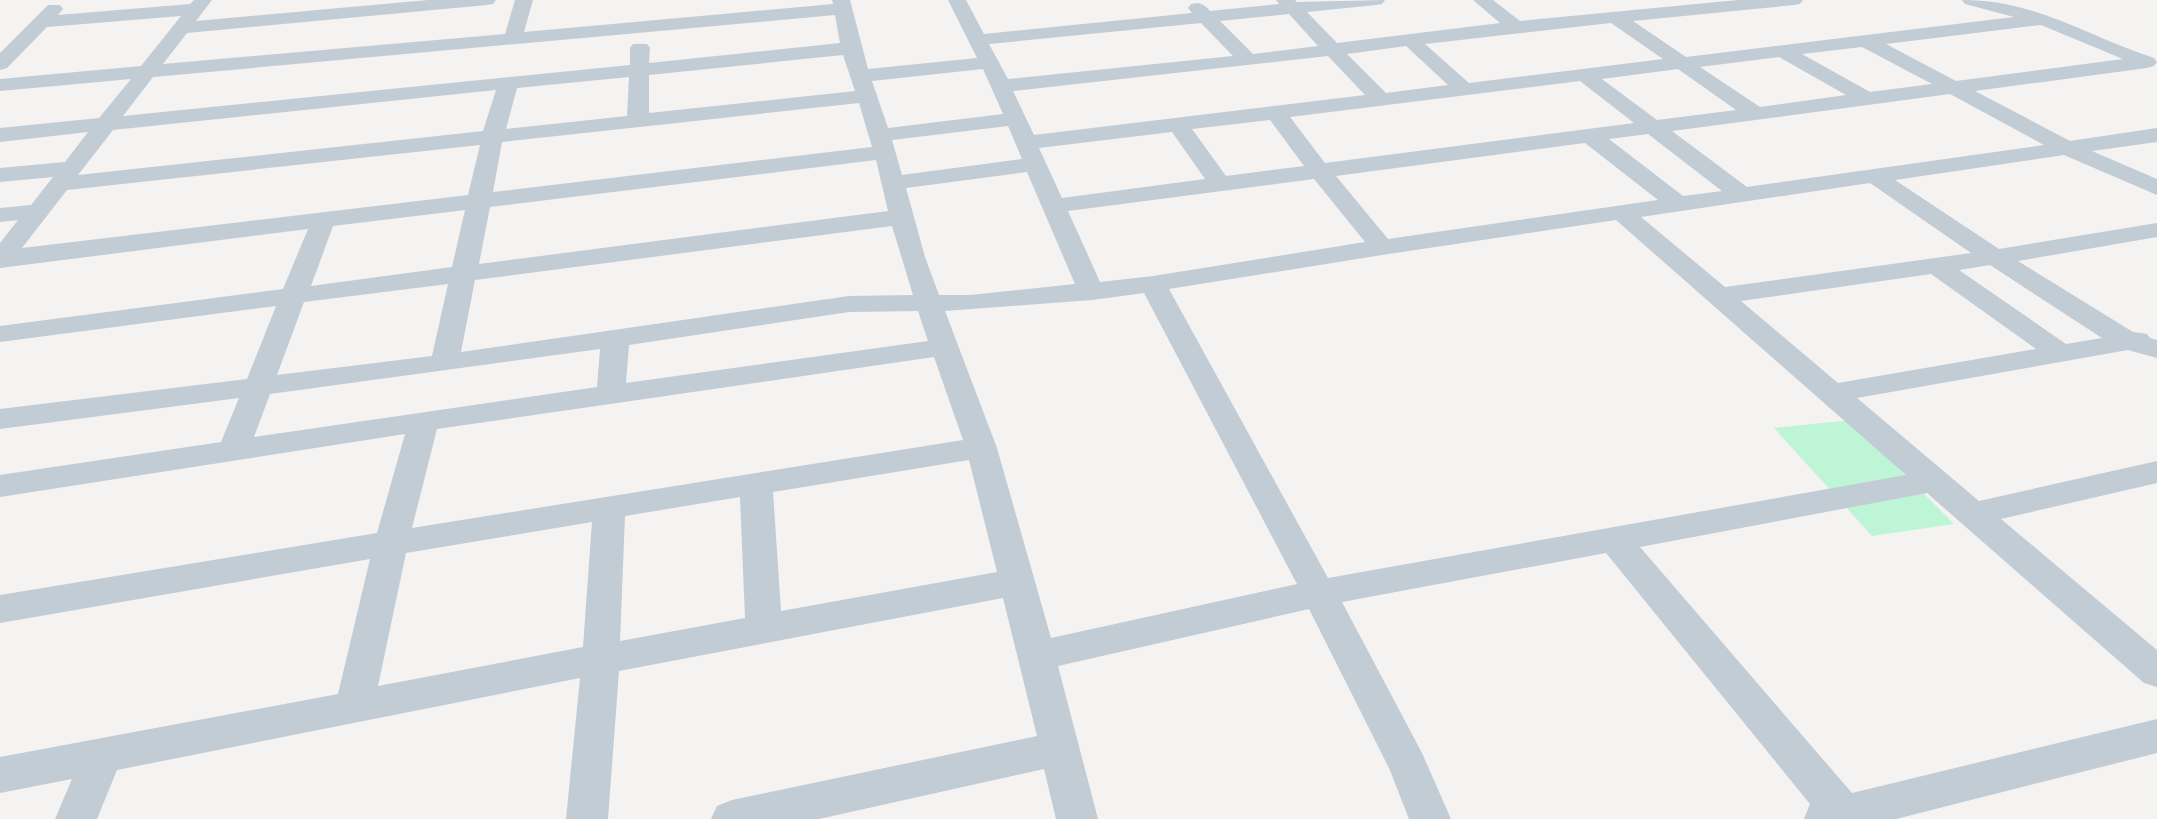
<svg xmlns="http://www.w3.org/2000/svg" width="2157" height="819" viewBox="0 0 2157 819" font-family="Roboto,sans-serif">
<rect width="100%" height="100%" fill="#f5f2f2"/>
<polygon fill="#bef5d7" points="1851,420 1954,524 1872,536 1774,428"/>
<g fill="none" stroke-linecap="round" stroke-linejoin="round">
<path fill="#c2ccd5" fill-rule="evenodd" d="M 194,0 L 212,0 L 196,21 L 428,0 L 496,0 L 493,4 L 487,5 L 187,33 L 163,64 L 505,34 L 515,0 L 533,0 L 524,32 L 833,4 L 832,0 L 850,0 L 868,69 L 977,58 L 948,0 L 966,0 L 984,34 L 1192,13 L 1188,8 L 1191,4 C 1200,2 1204,4 1210,11 L 1279,4 L 1276,0 L 1295,0 L 1297,2 L 1385,0 L 1382,4 L 1376,5 L 1307,12 L 1337,43 L 1500,23 L 1473,0 L 1493,0 L 1520,21 L 1738,0 L 1803,0 L 1800,4 L 1794,5 L 1633,21 L 1686,57 L 2014,17 L 1965,4 L 1962,0 C 2037,0 2086,36 2154,58 L 2157,62 L 2154,66 L 2147,68 L 1975,91 L 2070,141 L 2157,128 L 2157,142 L 2092,151 L 2157,179 L 2157,195 L 2064,155 L 1895,180 L 1999,249 L 2157,223 L 2157,237 L 2018,261 L 2133,332 L 2147,334 L 2150,338 L 2157,340 L 2157,358 L 2128,350 L 1857,398 L 1979,501 L 2157,461 L 2157,483 L 2001,519 L 2157,650 L 2157,687 L 2144,683 L 1927,493 L 1640,547 L 1852,793 L 2157,719 L 2157,753 L 1896,819 L 1804,819 L 1810,804 L 1606,553 L 1342,602 L 1422,753 L 1451,819 L 1409,819 L 1389,768 L 1309,609 L 1058,666 L 1098,819 L 1056,819 L 1044,769 L 819,819 L 711,819 L 717,806 L 732,800 L 1037,736 L 1003,598 L 619,671 L 608,819 L 566,819 L 580,678 L 117,770 L 97,819 L 55,819 L 72,779 L 0,793 L 0,757 L 338,694 L 370,559 L 0,623 L 0,595 L 377,533 L 405,434 L 0,497 L 0,475 L 221,442 L 239,398 L 0,429 L 0,409 L 247,379 L 276,306 L 0,342 L 0,326 L 283,289 L 308,229 L 0,268 L 0,243 L 18,220 L 0,222 L 0,208 L 31,205 L 53,177 L 0,182 L 0,168 L 65,162 L 88,132 L 0,142 L 0,128 L 99,118 L 131,79 L 0,91 L 0,79 L 141,66 L 181,16 L 47,27 L 7,68 L 0,70 L 0,53 L 48,5 L 60,5 L 63,9 L 58,15 L 190,4 ZM 1289,14 L 1318,46 L 1253,54 L 1220,21 ZM 835,15 L 840,43 L 649,63 L 650,48 L 647,44 L 633,44 L 630,48 L 630,65 L 123,116 L 153,77 ZM 1201,23 L 1233,56 L 1008,79 L 989,44 ZM 1611,23 L 1663,59 L 1469,83 L 1425,44 ZM 2041,25 L 2123,59 L 1956,81 L 1886,44 ZM 1406,46 L 1448,85 L 1386,93 L 1347,54 ZM 1862,47 L 1932,84 L 1870,92 L 1802,54 ZM 843,55 L 855,91 L 649,113 L 649,75 ZM 1328,56 L 1365,95 L 1034,135 L 1013,91 ZM 1779,57 L 1846,95 L 1760,107 L 1700,67 ZM 983,69 L 1003,114 L 888,128 L 872,81 ZM 1678,69 L 1736,110 L 1657,120 L 1602,79 ZM 629,77 L 627,116 L 506,129 L 517,88 ZM 1580,81 L 1634,123 L 1325,163 L 1290,117 ZM 496,90 L 483,131 L 78,175 L 113,130 ZM 1950,94 L 2044,145 L 1747,187 L 1672,131 ZM 859,103 L 872,147 L 493,192 L 502,142 ZM 1270,120 L 1304,166 L 1226,176 L 1192,129 ZM 1008,126 L 1022,159 L 902,175 L 892,140 ZM 1172,132 L 1205,179 L 1062,198 L 1039,148 ZM 1648,134 L 1722,191 L 1683,196 L 1609,139 ZM 1585,143 L 1658,200 L 1388,239 L 1336,176 ZM 480,145 L 468,195 L 22,248 L 67,190 ZM 876,160 L 888,211 L 479,264 L 490,207 ZM 1027,172 L 1075,284 L 970,295 L 939,295 L 925,257 L 906,188 ZM 1314,179 L 1365,242 L 1153,276 L 1100,282 L 1068,211 ZM 1870,183 L 1971,253 L 1725,287 L 1641,217 ZM 465,210 L 452,267 L 311,286 L 333,226 ZM 1616,220 L 1906,475 L 1328,578 L 1169,289 L 1382,255 ZM 892,226 L 913,295 L 849,296 L 461,352 L 475,280 ZM 1990,265 L 2102,338 L 2066,344 L 1959,270 ZM 1931,274 L 2036,349 L 1838,383 L 1741,301 ZM 448,284 L 432,356 L 277,375 L 304,302 ZM 1144,293 L 1297,584 L 1051,638 L 997,448 L 945,311 L 1092,300 ZM 918,311 L 928,341 L 626,383 L 629,345 L 849,312 ZM 600,349 L 597,387 L 254,437 L 270,394 ZM 934,357 L 963,440 L 412,528 L 437,429 ZM 969,460 L 997,572 L 781,611 L 773,492 ZM 740,497 L 745,618 L 620,641 L 625,516 ZM 592,522 L 583,647 L 378,686 L 406,553 Z"/>
</g>
</svg>
